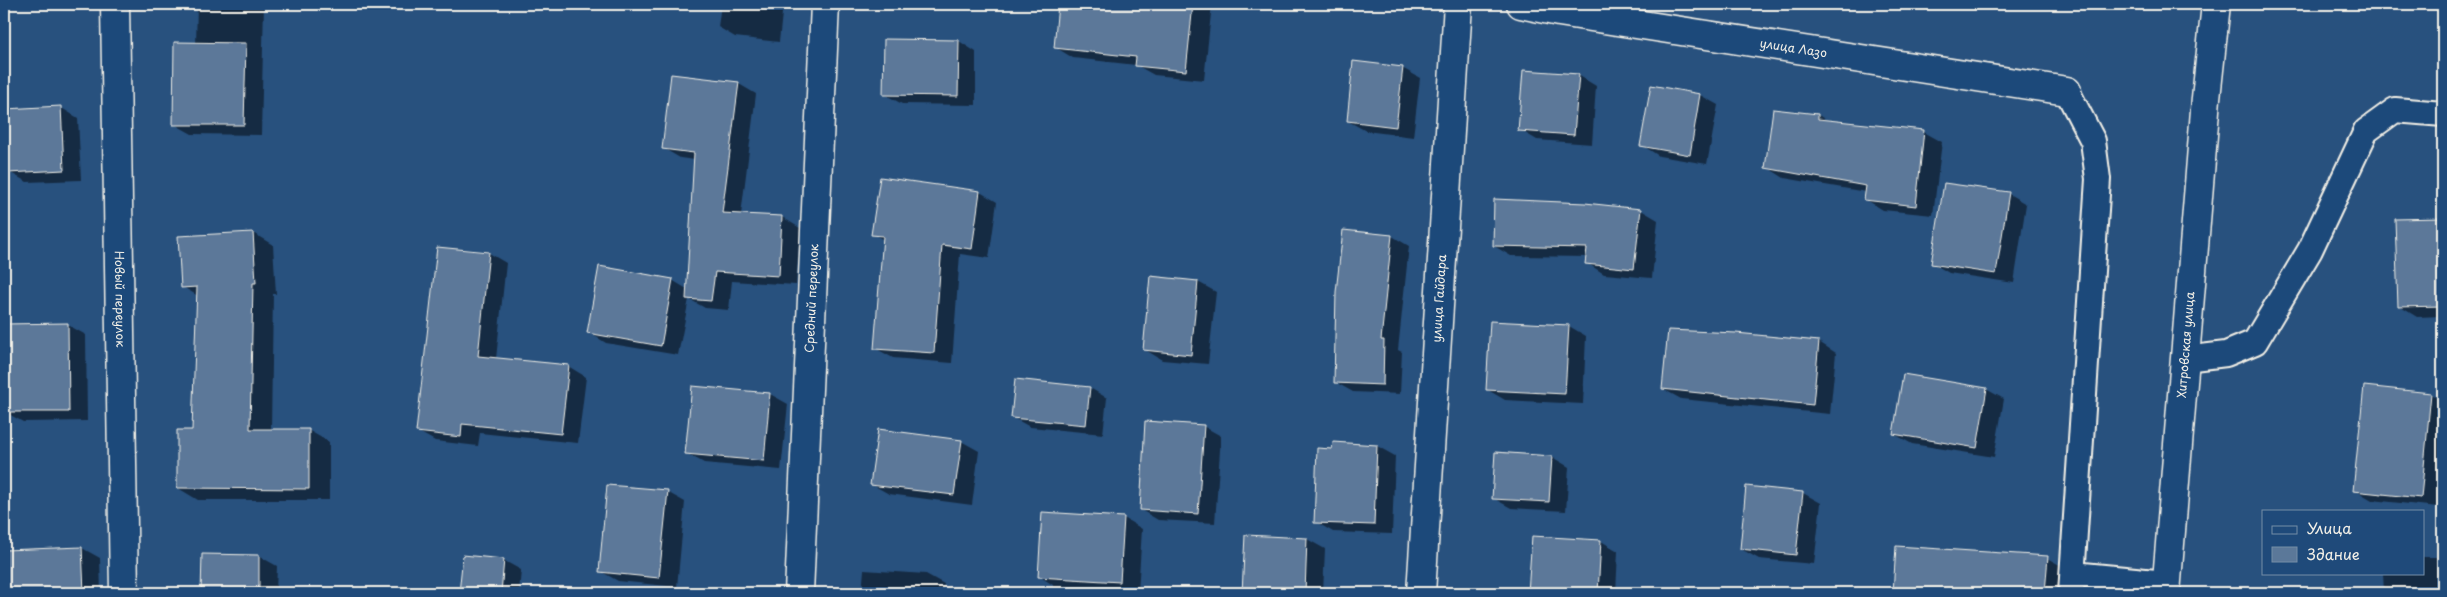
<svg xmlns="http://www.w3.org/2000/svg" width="2447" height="597" viewBox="0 0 2447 597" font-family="'Playpen Sans',sans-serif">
<rect width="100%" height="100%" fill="#28517e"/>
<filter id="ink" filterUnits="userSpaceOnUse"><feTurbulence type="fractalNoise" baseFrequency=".02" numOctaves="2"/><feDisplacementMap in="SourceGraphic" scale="10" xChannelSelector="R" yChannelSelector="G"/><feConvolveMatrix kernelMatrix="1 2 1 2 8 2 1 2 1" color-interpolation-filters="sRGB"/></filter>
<g filter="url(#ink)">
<g fill="#0007">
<polygon points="197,4 264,4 261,135 192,134 174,124 196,44"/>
<polygon points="721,4 783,4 779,42 735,37 718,27"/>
<polygon points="1060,4 1212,4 1204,80 1154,75 1136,65 1073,58 1055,47"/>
<polygon points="959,41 976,52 976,105 902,104 884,94"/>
<polygon points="1402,68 1420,78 1413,137 1366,131 1348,121"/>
<polygon points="672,75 739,84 756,94 741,215 782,217 800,228 796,285 732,281 729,310 705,308 689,299 678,355 606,343 588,332 672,280 687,289 695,160 680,158 663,148"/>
<polygon points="1578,75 1596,86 1592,144 1537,140 1520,130"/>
<polygon points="1652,87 1700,95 1718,105 1707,164 1659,156 1642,145"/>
<polygon points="60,107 78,118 81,180 27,182 9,172"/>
<polygon points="1774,110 1818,115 1828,121 1924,132 1942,142 1933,215 1883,210 1865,199 1866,192 1784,178 1767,167"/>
<polygon points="881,178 980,192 997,202 989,258 960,254 952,363 893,358 875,348 884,240 873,234"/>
<polygon points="2009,194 2026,204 2014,283 1949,273 1932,263"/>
<polygon points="1584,204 1641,210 1658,220 1652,278 1604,274 1587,263 1587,257 1511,256 1494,246"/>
<polygon points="2443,219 2443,316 2417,317 2399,306 2396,220"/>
<polygon points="253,233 273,245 276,294 273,294 271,430 308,430 329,442 329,500 198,500 178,488 193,431 198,296 183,287"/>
<polygon points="1392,236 1409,246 1398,350 1402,352 1400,394 1353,392 1335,382"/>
<polygon points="489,253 506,263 496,359 568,366 586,377 578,443 480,433 478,446 435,441 417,431"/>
<polygon points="1151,278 1198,282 1216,292 1208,364 1162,360 1144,349"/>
<polygon points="5,325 68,325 86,335 87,421 23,422 5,412"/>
<polygon points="1569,326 1586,336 1583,404 1505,400 1488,390"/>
<polygon points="1819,342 1836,353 1830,414 1681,399 1663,389"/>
<polygon points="693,387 770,394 788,404 781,470 704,463 686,453"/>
<polygon points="1090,388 1107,398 1103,434 1030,427 1012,417"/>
<polygon points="1986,389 2004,399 1994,457 1912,444 1894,434"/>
<polygon points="2431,394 2443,402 2443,454 2438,507 2372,500 2355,490"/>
<polygon points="1203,426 1221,436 1215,523 1158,520 1141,510"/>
<polygon points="961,441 979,451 972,505 889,494 871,484"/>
<polygon points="1377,446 1395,456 1392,534 1333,532 1316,522 1334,450"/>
<polygon points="1552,457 1569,467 1566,511 1511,508 1493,498"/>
<polygon points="1747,487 1803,493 1821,503 1814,564 1759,559 1741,549"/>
<polygon points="667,492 685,502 677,587 618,581 600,571"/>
<polygon points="1124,518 1142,529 1138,593 1053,593 1053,585 1039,576"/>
<polygon points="1247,536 1307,539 1325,549 1323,593 1244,593"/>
<polygon points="1533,537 1601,541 1618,551 1616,593 1530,593"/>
<polygon points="82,548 100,558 101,593 7,593 6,551"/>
<polygon points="1897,548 2047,558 2065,568 2063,593 1894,593"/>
<polygon points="204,555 259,556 277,566 276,593 203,593"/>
<polygon points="464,556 503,560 521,570 519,593 460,593"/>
<polygon points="2423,557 2443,557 2443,593 2384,593 2383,573 2423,573"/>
<polygon points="864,570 926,574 944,584 943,593 862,593"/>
</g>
<g fill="#5b7899" stroke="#f4f1e8">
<polygon points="1058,4 1193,4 1186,71 1135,66 1136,57 1054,48"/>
<polygon points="884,39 959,40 958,96 883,95"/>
<polygon points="174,42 246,43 244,125 173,125"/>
<polygon points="1353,61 1403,67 1396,127 1347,121"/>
<polygon points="1523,70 1579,74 1574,135 1518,131"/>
<polygon points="671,74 739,82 722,213 782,216 779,276 715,272 711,301 686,299 694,153 662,149"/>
<polygon points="1651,85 1700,94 1690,155 1640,146"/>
<polygon points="61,106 64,170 8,173 5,109"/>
<polygon points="1773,109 1818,114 1818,119 1924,130 1916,206 1864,200 1866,186 1765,168"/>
<polygon points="880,177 980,191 972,249 942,245 934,353 874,349 883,236 871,235"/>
<polygon points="1944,183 2009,192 1996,274 1931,264"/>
<polygon points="1494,199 1585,203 1641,209 1634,269 1585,264 1587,248 1493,246"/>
<polygon points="2443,218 2443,306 2398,307 2395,219"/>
<polygon points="1343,230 1392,235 1381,340 1384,340 1383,385 1334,383 1336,292"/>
<polygon points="253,232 256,283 253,283 250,429 309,429 309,489 177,488 177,430 192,430 197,287 181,288 178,236"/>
<polygon points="437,247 489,252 478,356 569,365 561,434 462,424 461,437 416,432"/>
<polygon points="599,266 673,279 661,346 587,333"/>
<polygon points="1150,276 1198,281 1191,355 1143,350"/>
<polygon points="1490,321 1569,325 1565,394 1486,390"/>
<polygon points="68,323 69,412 4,412 4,324"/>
<polygon points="1668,330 1736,333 1819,341 1813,405 1662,389"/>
<polygon points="1903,374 1987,388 1977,448 1893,434"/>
<polygon points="1015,379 1090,387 1086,425 1011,418"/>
<polygon points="692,386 770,393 764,461 685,454"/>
<polygon points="2364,386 2431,393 2421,498 2353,491"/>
<polygon points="1145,421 1204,425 1198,514 1140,510"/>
<polygon points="878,429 962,440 954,495 870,485"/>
<polygon points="1333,442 1377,445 1374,525 1314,523 1317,448 1332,449"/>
<polygon points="1495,452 1552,456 1549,502 1492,499"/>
<polygon points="607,485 668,490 659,578 599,572"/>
<polygon points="1746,486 1803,492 1796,555 1740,549"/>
<polygon points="1042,512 1124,517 1120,582 1038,577"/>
<polygon points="1245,535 1307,538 1305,593 1242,593"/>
<polygon points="1532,536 1601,540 1598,593 1528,593"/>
<polygon points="1896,546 2048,556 2045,593 1893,593"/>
<polygon points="82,547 84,593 6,593 4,550"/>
<polygon points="202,554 259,555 259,593 201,593"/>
<polygon points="463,555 504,559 501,593 459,593"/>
</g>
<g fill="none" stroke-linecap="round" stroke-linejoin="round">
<defs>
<g id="lane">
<polyline points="2067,91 2093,141 2098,179 2071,593"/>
<polyline points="2185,359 2226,354 2255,342 2310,250 2366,131 2395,110 2443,114"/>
<polyline points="2073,574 2166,583"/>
</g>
<g id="street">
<path id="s1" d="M 115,4 L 124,593"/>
<path id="s2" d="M 1521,4 L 1559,12 L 2067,91"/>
<path id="s3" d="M 799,593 L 825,4"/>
<path id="s4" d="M 1421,593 L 1458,4"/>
</g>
<g id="secondary">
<path id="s5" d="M 2166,593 L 2206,98 L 2216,4"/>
</g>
</defs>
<use href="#lane" stroke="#f4f1e8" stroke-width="28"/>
<use href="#street" stroke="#f4f1e8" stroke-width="31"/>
<use href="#secondary" stroke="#f4f1e8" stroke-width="31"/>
<use href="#lane" stroke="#1f4a7a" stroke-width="24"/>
<use href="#street" stroke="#1f4a7a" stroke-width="28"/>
<use href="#secondary" stroke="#1f4a7a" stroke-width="28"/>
</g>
</g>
<g text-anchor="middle" stroke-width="4" stroke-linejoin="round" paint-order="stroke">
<g font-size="12" fill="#f4f1e8" stroke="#1f4a7a">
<text dy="4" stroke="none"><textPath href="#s2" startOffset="276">улица Лазо</textPath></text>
<text dy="4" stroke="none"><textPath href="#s1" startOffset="295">Новый переулок</textPath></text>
<text dy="4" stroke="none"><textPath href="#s3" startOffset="295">Средний переулок</textPath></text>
<text dy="4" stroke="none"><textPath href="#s4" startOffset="295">улица Гайдара</textPath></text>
<text dy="4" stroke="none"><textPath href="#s5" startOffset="249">Хитровская улица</textPath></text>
</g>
</g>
<rect width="2447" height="597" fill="none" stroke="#1f4a7a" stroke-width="20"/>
<rect x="10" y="10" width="2427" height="577" fill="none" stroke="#f4f1e8" stroke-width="2" filter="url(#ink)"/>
<rect x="2262" y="510" width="162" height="65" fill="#1f4a7a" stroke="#748da6"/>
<rect x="2272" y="526" width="25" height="8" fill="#1f4a7a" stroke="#748da6"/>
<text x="2307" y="534" font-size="15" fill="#f4f1e8">Улица</text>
<rect x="2272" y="547" width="25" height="15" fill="#5b7899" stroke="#748da6"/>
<text x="2307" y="560" font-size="15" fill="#f4f1e8">Здание</text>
</svg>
